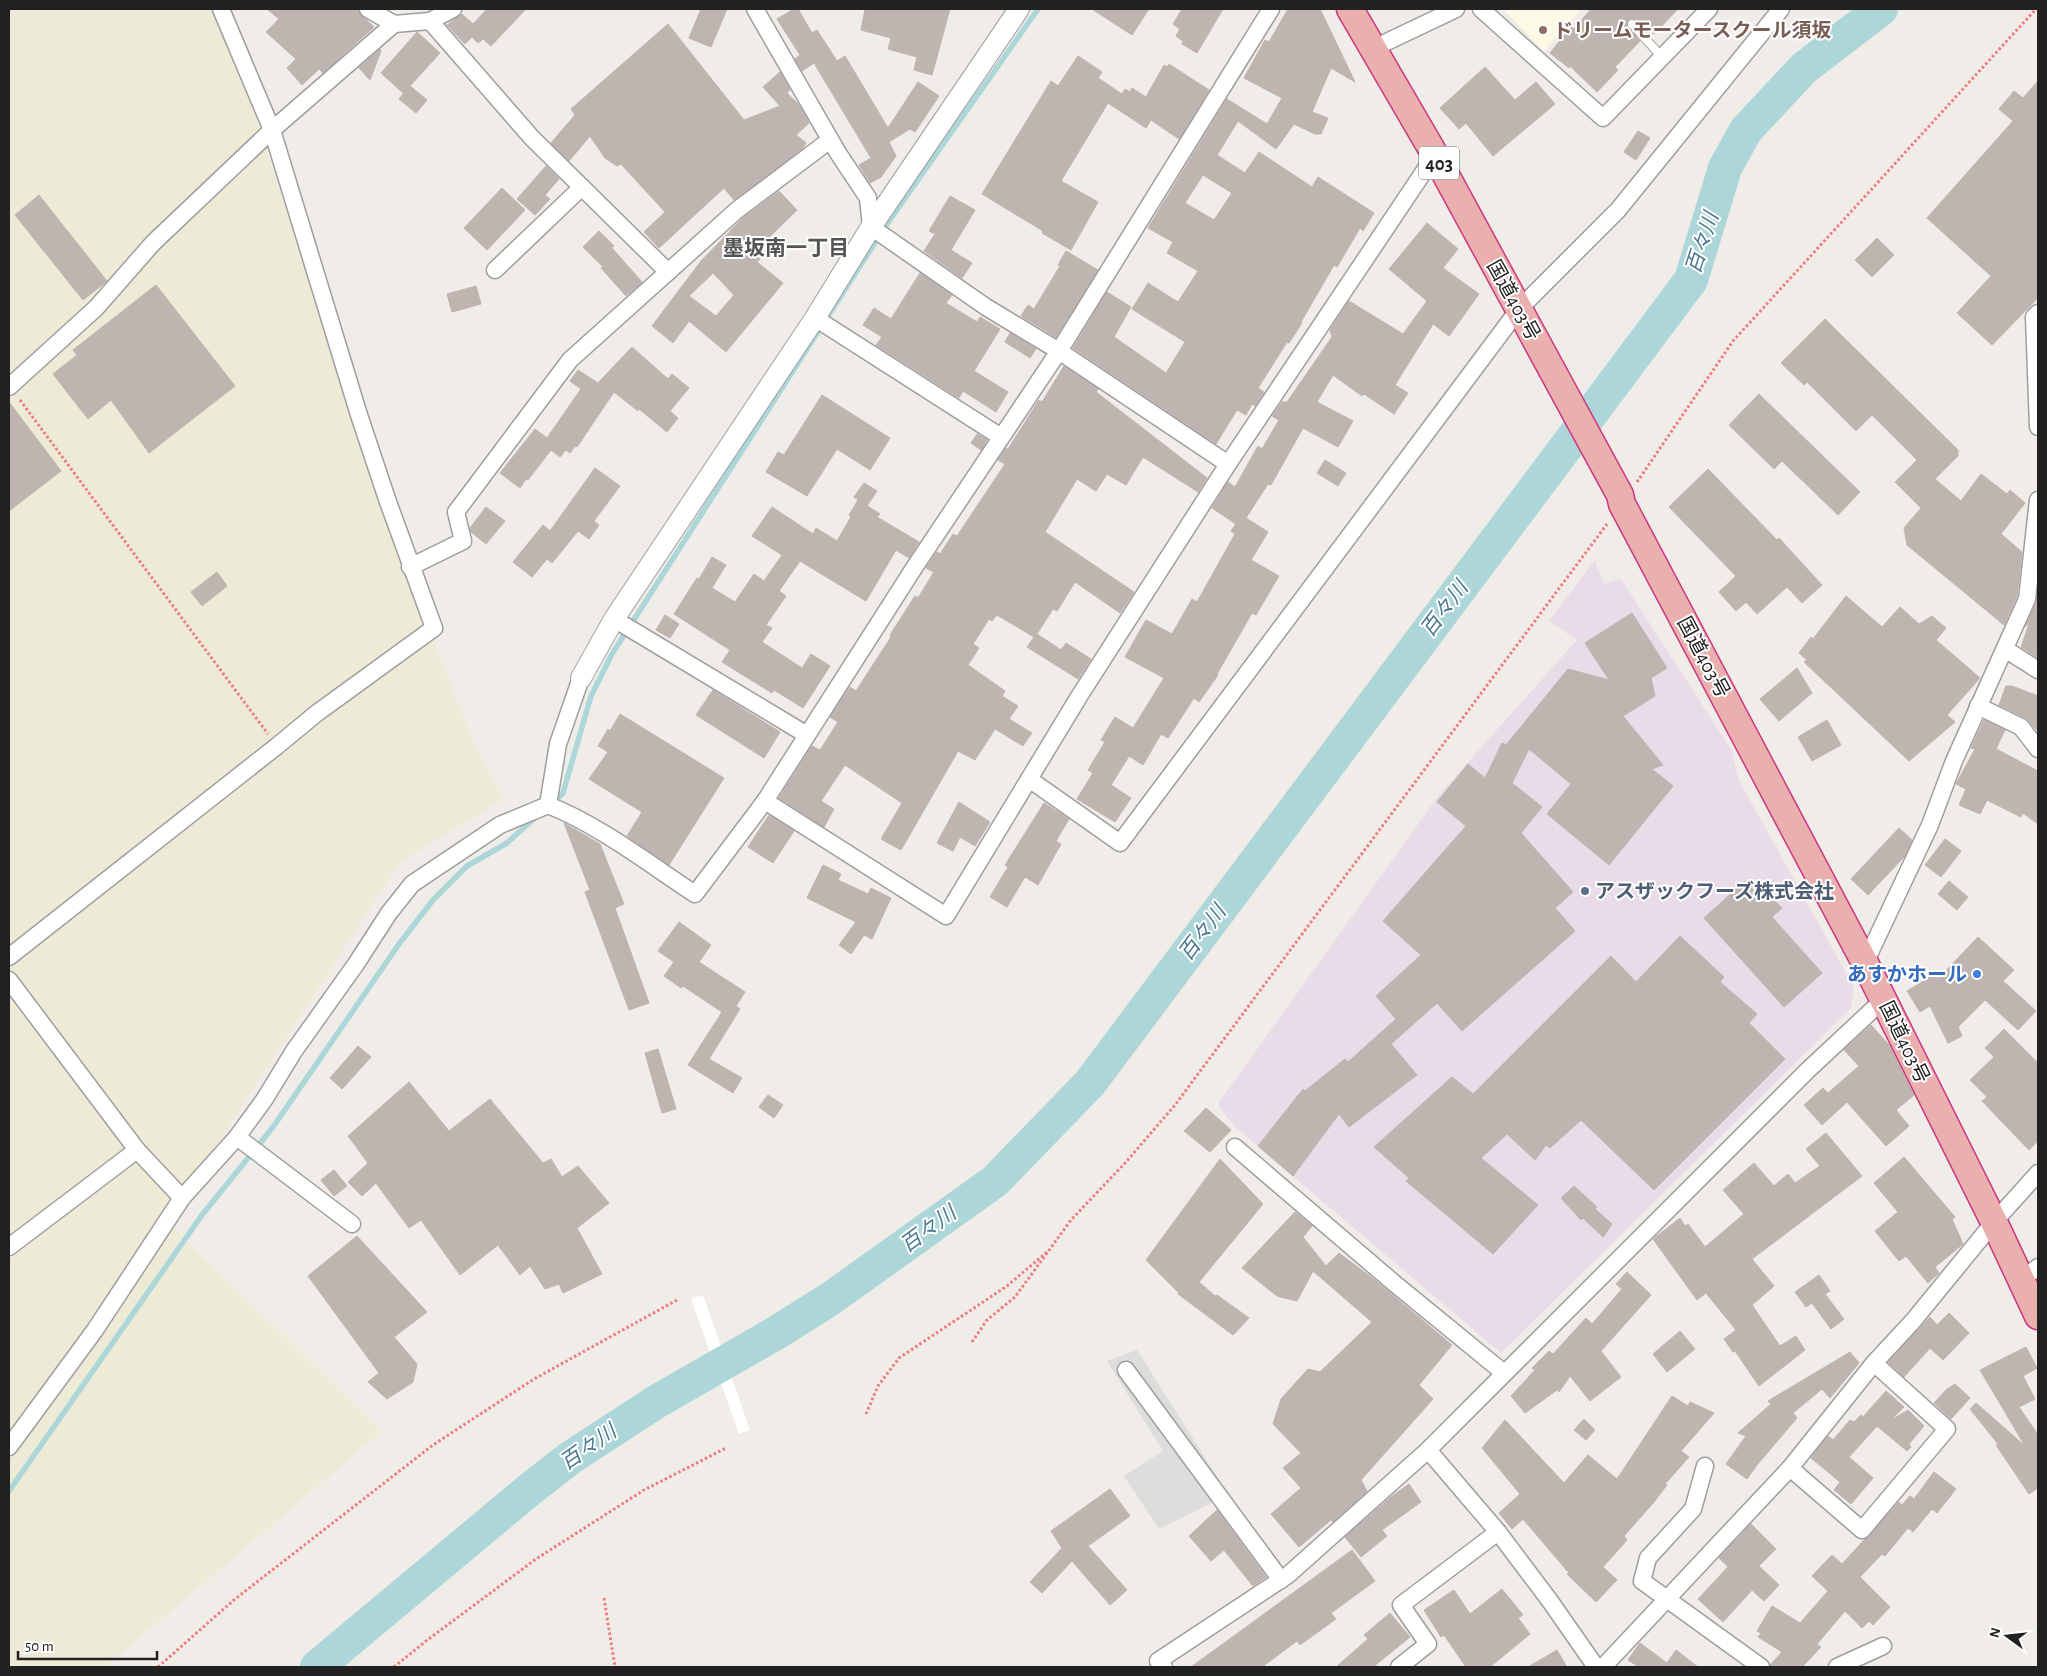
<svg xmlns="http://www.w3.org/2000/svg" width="2047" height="1676" viewBox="0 0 2047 1676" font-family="'Alegreya Sans','Noto Sans JP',sans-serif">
<rect width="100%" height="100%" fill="#f0ece8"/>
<polygon fill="#e9dbe8" points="1595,560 1604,584 1621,579 1732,751 1738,779 1854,987 1851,1008 1501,1353 1233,1125 1218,1104 1439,795 1577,640 1549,621"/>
<polygon fill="#fcf9e5" points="1503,9 1581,9 1544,51"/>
<polygon fill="#edebd6" points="9,9 220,9 398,550 474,745 503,799 400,862 167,1221 381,1432 105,1667 9,1667"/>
<polygon fill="#ddd" points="1137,1350 1223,1486 1216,1501 1159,1529 1124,1476 1163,1451 1107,1361"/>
<polygon fill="#fff" points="703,1295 750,1430 739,1434 691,1299"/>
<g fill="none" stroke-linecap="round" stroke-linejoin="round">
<g stroke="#add6d9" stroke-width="5.5">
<polyline points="553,803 563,793 591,696 612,654 887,224 1038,9"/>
<polyline points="9,1491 202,1215 273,1127 399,944 433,900 467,866 507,843 538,815"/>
</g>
<polyline stroke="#add6d9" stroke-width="34" points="317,1667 529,1490 570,1458 656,1402 776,1333 830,1299 995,1181 1090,1083 1691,280 1725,168 1746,130 1804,68 1881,9"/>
</g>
<g fill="#beb5b1" stroke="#c1b2ac" fill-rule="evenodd">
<polygon points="267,9 358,9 360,14 374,27 323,73 319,69 302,85 287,68 296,59 266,32 279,19"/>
<polygon points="487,9 526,9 491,46 483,39 478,43 472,37 465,44 447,25 462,14 473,24"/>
<polygon points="701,9 727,9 711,47 689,38"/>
<polygon points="794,9 798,9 812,33 817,30 837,61 845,56 888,128 918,82 939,96 915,132 910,129 889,142 896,156 881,177 870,183 859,165 871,158 814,63 802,71 795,59 800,55 777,19"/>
<polygon points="865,9 950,9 932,75 914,70 917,57 888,49 891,38 861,30"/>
<polygon points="1092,9 1149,9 1132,35"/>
<polygon points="1182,9 1223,9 1197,53 1182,44 1183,41 1176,36 1180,29 1173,24"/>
<path d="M 1288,9 L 1320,9 L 1355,82 L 1331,68 L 1312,112 L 1328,118 L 1321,134 L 1315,134 L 1294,124 L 1276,149 L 1238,121 L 1217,155 L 1245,173 L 1259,152 L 1312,187 L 1318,177 L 1374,213 L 1363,231 L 1360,228 L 1337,267 L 1334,265 L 1301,322 L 1302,323 L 1289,343 L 1287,342 L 1258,388 L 1264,392 L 1255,406 L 1252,404 L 1246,415 L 1237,410 L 1216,444 L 1073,348 L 1107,292 L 1131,307 L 1114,337 L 1166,373 L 1185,342 L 1132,309 L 1148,283 L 1178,302 L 1198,271 L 1167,253 L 1173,242 L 1148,228 L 1227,99 L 1267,124 L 1282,98 L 1244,78 L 1265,40 L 1269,42 ZM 1203,175 L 1232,193 L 1214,220 L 1185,203 Z"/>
<polygon points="1591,9 1678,9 1654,34 1650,30 1648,33 1634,19 1628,20 1628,27 1640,41 1615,67 1618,70 1597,92 1570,66 1569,68 1550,53 1571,27 1574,29"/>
<polygon points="668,24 744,120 780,106 763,87 780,72 790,90 787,93 799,105 809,123 796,135 806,143 803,148 734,200 724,188 659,248 644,232 665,212 621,164 617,166 605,158 590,136 569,161 551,143 575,115 571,109"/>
<polygon points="417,32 440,53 410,86 427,100 416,113 399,99 408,88 403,93 381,73"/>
<polygon points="380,49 381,51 370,80 359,68"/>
<polygon points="1078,56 1102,72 1098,78 1122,94 1125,89 1130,92 1132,88 1146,97 1164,65 1167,67 1169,64 1209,90 1179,139 1151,120 1146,128 1108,103 1061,181 1098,202 1071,250 1042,233 1043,231 982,194 1051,81 1058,86"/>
<polygon points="1485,67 1515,100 1536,82 1555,104 1493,156 1466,123 1459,129 1440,108"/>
<polygon points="2038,81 2038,298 1992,345 1957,313 1991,276 1927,218 2013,121 1999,109 2014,91 2023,98"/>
<polygon points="1638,131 1650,138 1636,160 1624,152"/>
<polygon points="546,166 559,179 545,195 550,199 535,215 517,199"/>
<polygon points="502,188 525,210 487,250 464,228"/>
<path d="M 779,191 L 797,210 L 753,253 L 760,259 L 757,262 L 783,283 L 726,352 L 689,321 L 673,343 L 652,326 L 701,261 L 743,218 ZM 713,273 L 734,295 L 716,316 L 689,296 Z"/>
<polygon points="39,195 107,281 83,300 15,215"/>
<polygon points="950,196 975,210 951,250 972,263 962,278 924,251 935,234 929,231"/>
<polygon points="1427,223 1458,249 1443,268 1479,294 1449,336 1433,324 1395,385 1408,393 1394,414 1364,394 1362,396 1333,375 1317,402 1353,421 1338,447 1303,428 1271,485 1268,484 1246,518 1268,532 1251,560 1279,576 1256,615 1252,613 1217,674 1218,675 1199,702 1194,698 1168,738 1161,734 1143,765 1129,756 1111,785 1131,798 1115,822 1077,799 1093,773 1088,770 1105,742 1101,740 1115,717 1133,728 1164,678 1125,657 1146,620 1172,634 1192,599 1197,602 1235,534 1231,531 1236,524 1212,508 1228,482 1235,487 1258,446 1262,449 1279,420 1272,416 1282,402 1287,402 1332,337 1330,330 1349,301 1403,334 1427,301 1389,269"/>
<polygon points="599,231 614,246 612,248 642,282 626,296 601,268 603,267 583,247"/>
<polygon points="1877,238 1894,255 1872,277 1855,260"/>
<polygon points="1066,251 1098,270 1056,337 1021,316 1028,305 1034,309 1060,266 1058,265"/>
<polygon points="920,273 952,295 946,303 977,322 980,317 1000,329 974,371 1008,392 996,412 963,391 959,398 876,345 882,337 863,325 874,308 891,319"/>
<polygon points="156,285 235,386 149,453 111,400 88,419 53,374 77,355 73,350"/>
<polygon points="476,286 481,304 452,312 447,294"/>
<polygon points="1825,319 1958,450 1958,456 1935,479 1961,501 1981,474 2007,494 2010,490 2025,503 2001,534 2022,552 2017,596 2004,625 1907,545 1904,528 1921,508 1895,482 1917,460 1872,415 1856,431 1807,382 1804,385 1781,363"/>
<polygon points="1010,333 1036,349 1030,358 1005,342"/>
<polygon points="632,347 668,379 672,374 689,388 670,411 678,418 667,432 639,409 638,411 614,392 577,447 575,446 570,453 566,450 560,457 551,450 528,480 526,479 520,488 500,473 535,429 547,438 581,389 570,381 578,370 598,383"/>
<polygon points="1064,366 1098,389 1096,392 1207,478 1198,492 1143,457 1126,485 1107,474 1096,491 1077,479 1045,532 1134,592 1120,613 1075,582 1057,611 1053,609 1037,634 1061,650 1066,643 1091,659 1078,679 1027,647 1034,637 997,615 992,621 989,619 973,644 979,648 968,665 1005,691 1002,696 1018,706 1009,719 1032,733 1023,746 995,729 975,760 958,751 901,850 881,839 902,803 845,765 821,801 834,809 824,827 779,798 812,746 820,750 838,722 830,717 850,687 856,691 891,637 890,635 915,596 918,598 934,572 926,568 937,552 940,554 953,534 957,536 1005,464 998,460 1006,448 1008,449 1039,400 1042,402"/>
<polygon points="1759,394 1860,492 1838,515 1782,461 1774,469 1729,425"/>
<polygon points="822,395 890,438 870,470 837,449 807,496 766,472 778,452 784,455"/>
<polygon points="9,402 61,471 9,511"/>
<polygon points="977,434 987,440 981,450 971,443"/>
<polygon points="1325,460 1346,473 1338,486 1317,473"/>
<polygon points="595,468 620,486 594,521 599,525 589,539 578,531 552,563 547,559 532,577 513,562 543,525 550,531"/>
<polygon points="1708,469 1777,540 1779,538 1822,585 1802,603 1787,587 1757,614 1746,602 1736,611 1719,592 1736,576 1669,507"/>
<polygon points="864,483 877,491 867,506 854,497"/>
<polygon points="858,500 880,514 877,517 919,542 909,558 896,550 866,601 800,561 779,591 786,596 766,625 772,628 762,642 802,668 811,654 830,666 803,708 774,690 772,693 722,662 730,650 674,614 697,578 699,579 712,557 726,565 712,588 735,602 754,574 764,581 782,555 752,536 772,507 813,534 816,528 837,541 851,517 849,515"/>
<polygon points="486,507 505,521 486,544 471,532 470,528"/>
<polygon points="217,572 227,586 202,606 191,592"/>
<polygon points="2038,588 2038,658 2021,647 2030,621 2025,627 2036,603"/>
<polygon points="1846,596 1882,627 1900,607 1919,624 1932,616 1946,628 1936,640 1980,678 1947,715 1955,722 1909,761 1804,662 1807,660 1799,653 1811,637 1813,639"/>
<polygon points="1632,613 1667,668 1651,678 1655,696 1623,716 1663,765 1652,769 1673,786 1609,865 1547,814 1571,784 1529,749 1512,783 1542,807 1521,833 1573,892 1555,908 1575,931 1462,1031 1437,1003 1391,1044 1417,1075 1349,1127 1339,1114 1293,1176 1258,1146 1303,1089 1305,1091 1345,1059 1348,1062 1396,1019 1376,996 1421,955 1383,921 1466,826 1437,802 1468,764 1485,778 1502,743 1506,745 1568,669 1609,680 1585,643"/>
<polygon points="665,615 679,624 670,638 656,630"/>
<polygon points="1797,668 1812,693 1779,721 1760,699"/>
<polygon points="2006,686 2012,686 2038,696 2038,731 2026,718 1999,705"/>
<polygon points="713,690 780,732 764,758 696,715"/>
<polygon points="620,714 724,778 669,865 627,836 642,812 589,779 608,752 598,746 608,729 610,731"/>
<polygon points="1827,720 1841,745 1812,761 1798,737"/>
<polygon points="1984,720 2005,730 1996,749 2038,771 2038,824 2023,813 2021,817 1987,800 1980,814 1959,805 1966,789 1956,784 1975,749 1971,748"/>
<polygon points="959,802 990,822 975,846 960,837 953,851 937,843"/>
<polygon points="1044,803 1069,819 1056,841 1061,844 1038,885 1025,877 1007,907 990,897 1008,867 1005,865"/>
<polygon points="769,815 794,831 773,863 748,847"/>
<polygon points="564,823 600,844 624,904 615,908 649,1003 629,1010 585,892 590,890"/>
<polygon points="1899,828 1912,840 1905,856 1868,895 1851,879"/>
<polygon points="1945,839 1961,851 1941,877 1925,865"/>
<polygon points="823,865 841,874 838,880 868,894 871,888 891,898 872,939 864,935 851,954 839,945 856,922 807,898"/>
<polygon points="1745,881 1765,903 1771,897 1782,908 1772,917 1822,973 1784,1007 1704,918"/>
<polygon points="1949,881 1968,897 1957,910 1938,894"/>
<polygon points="679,922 711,945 699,962 745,992 736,1006 740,1009 709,1059 742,1078 733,1093 688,1065 722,1012 683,986 681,988 664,976 674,962 658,951"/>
<polygon points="1680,936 1724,977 1720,982 1757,1014 1749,1023 1785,1059 1654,1190 1581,1120 1550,1148 1546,1145 1535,1160 1507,1134 1481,1158 1538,1205 1493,1254 1406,1181 1409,1178 1374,1147 1452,1077 1473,1094 1611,956 1636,982"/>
<polygon points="1978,937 2014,970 2003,981 2036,1011 2018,1030 1985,1000 1958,1027 1962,1036 1948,1043 1930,1006 1920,1012 1907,991 1935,974 1938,979"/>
<polygon points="1871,1025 1889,1045 1914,1095 1896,1110 1909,1126 1886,1146 1847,1102 1822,1125 1804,1105 1823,1088 1828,1093 1859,1066 1844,1050"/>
<polygon points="2004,1029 2038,1063 2038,1141 2029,1150 1982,1101 1987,1097 1970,1080 1994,1057 1985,1048"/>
<polygon points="358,1046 371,1057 342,1089 330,1078"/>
<polygon points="658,1049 676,1109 662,1113 645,1053"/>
<polygon points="409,1082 449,1131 490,1099 543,1163 551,1159 562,1177 578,1166 609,1203 577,1228 602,1274 563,1293 559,1284 545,1289 530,1266 520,1275 498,1245 460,1275 421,1220 409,1228 376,1183 362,1196 348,1182 368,1163 348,1136"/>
<polygon points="768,1095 783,1105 774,1118 759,1107"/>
<polygon points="1206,1108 1231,1130 1210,1152 1184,1131"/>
<polygon points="1826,1133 1862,1176 1752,1259 1774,1286 1752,1305 1780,1346 1796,1336 1805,1350 1759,1386 1735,1351 1733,1352 1724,1339 1736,1330 1706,1293 1697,1300 1653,1239 1680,1218 1685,1226 1688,1224 1705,1247 1744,1214 1723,1190 1754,1163 1774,1186 1788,1174 1795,1183 1820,1166 1806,1149"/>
<polygon points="1904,1157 1955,1217 1952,1219 1963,1244 1935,1267 1939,1273 1928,1283 1906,1256 1899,1261 1875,1231 1898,1212 1874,1183"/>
<polygon points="1220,1159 1263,1204 1199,1282 1215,1296 1217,1295 1249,1318 1233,1335 1178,1294 1179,1293 1146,1260"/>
<polygon points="334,1170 347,1186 334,1196 321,1180"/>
<polygon points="1574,1186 1597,1207 1595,1209 1612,1224 1603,1237 1583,1218 1581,1220 1561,1198"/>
<polygon points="1295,1212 1312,1226 1303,1237 1326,1266 1339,1253 1371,1277 1452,1345 1419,1385 1433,1399 1361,1480 1367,1491 1333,1522 1331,1520 1299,1547 1271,1514 1301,1488 1283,1468 1301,1453 1273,1424 1281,1399 1308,1369 1320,1372 1372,1322 1313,1271 1297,1301 1277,1296 1242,1268"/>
<polygon points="357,1236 427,1312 394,1337 417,1364 413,1382 387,1399 368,1382 379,1373 308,1276"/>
<polygon points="1627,1272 1651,1295 1601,1351 1621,1377 1590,1401 1570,1376 1559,1392 1557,1390 1525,1413 1511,1396 1535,1370 1532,1368 1549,1351 1553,1354 1586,1318 1592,1324 1622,1289 1616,1284"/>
<polygon points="1819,1275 1830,1291 1825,1294 1844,1319 1831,1329 1812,1303 1806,1307 1795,1292"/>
<polygon points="1949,1313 1969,1333 1943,1360 1930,1348 1904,1377 1888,1362 1930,1317 1937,1325"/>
<polygon points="1680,1331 1695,1349 1667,1372 1653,1354"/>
<polygon points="2026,1347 2037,1368 2023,1376 2035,1399 2019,1407 2038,1435 2038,1488 2029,1494 1996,1445 1998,1444 1970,1409 1976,1403 2025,1446 1980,1370"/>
<polygon points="1850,1352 1859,1363 1830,1398 1822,1389 1793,1413 1797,1418 1757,1465 1747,1479 1726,1464 1746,1436 1738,1433 1771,1404 1768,1401"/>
<polygon points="1955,1384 1970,1398 1951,1419 1934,1403 1947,1389"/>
<polygon points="1886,1391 1904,1407 1891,1420 1908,1410 1924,1426 1909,1444 1911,1447 1907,1451 1877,1426 1849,1457 1873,1478 1851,1504 1834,1490 1840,1482 1811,1458 1828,1436 1833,1440 1850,1420 1854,1422 1861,1415 1863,1417"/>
<polygon points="1672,1396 1688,1406 1690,1402 1714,1413 1681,1451 1689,1457 1665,1484 1667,1485 1654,1502 1624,1536 1627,1540 1603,1567 1617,1580 1596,1602 1567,1574 1569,1573 1523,1519 1512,1529 1499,1513 1520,1494 1482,1448 1505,1420 1564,1483 1588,1455 1617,1479"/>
<polygon points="1584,1419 1595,1430 1586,1440 1574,1430"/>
<polygon points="1934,1472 1956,1489 1937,1513 1932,1509 1913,1532 1908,1528 1885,1556 1882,1554 1860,1577 1890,1607 1873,1625 1869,1621 1862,1628 1845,1611 1817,1644 1821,1647 1802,1667 1771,1667 1770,1665 1782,1652 1758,1637 1761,1633 1757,1631 1772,1606 1800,1623 1828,1591 1812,1576 1832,1555 1842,1564 1899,1502 1902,1505 1910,1496 1914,1499"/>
<polygon points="1409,1484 1421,1502 1382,1530 1387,1536 1361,1557 1345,1537 1391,1497"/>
<polygon points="1110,1489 1130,1516 1088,1546 1127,1590 1110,1605 1072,1561 1042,1593 1030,1582 1062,1548 1051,1531"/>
<polygon points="1217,1510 1266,1577 1253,1586 1224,1550 1211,1561 1189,1536"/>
<polygon points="1751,1524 1776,1549 1759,1566 1779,1585 1764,1601 1752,1590 1723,1622 1698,1599 1728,1567 1719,1558"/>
<polygon points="1352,1550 1375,1581 1331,1613 1336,1619 1300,1645 1297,1641 1262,1667 1191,1667"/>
<polygon points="1502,1589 1523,1615 1518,1618 1530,1634 1490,1667 1466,1667 1444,1635 1441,1637 1424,1610 1454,1590 1470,1614"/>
<polygon points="1390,1613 1410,1637 1373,1667 1336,1667 1368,1639 1364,1635"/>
<polygon points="1640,1643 1667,1663 1676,1650 1698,1667 1639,1667 1628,1660"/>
<polygon points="1557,1650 1567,1667 1528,1667"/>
</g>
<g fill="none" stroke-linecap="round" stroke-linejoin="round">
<defs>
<polyline id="service" points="1632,24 1662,57"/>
<g id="minor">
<polyline points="368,9 394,24 430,21 453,9"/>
<polyline points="755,9 838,153 868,198 871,227 986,307 1059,351 1228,464"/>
<polyline points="1481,9 1603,118 1709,9"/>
<polyline points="430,21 532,138 668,272"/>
<polyline points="1374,48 1456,9"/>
<polyline points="495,270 582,187"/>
<polyline points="2038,313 2034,317 2038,427"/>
<polyline points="815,318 1001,437"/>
<polyline points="9,387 96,308 153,243 272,130 394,24"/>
<polyline points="410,567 463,541 456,512 570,360 737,210 830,140"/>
<polyline points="614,619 807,735"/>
<polyline points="2005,649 2038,670"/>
<polyline points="1978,706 2021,727 2038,749"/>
<polyline points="1029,779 1120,843 1519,309 1618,210 1781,9"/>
<polyline points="765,801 946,916 1080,695 1228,464 1435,155"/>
<polyline points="548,805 558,744 581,678"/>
<polyline points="9,957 277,746 317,713 434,628 387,499 359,415 272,130 221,9"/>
<polyline points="1865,963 1930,825 1954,761 2027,599 2038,500"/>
<polyline points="9,980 137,1150 182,1198"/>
<polyline points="237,1137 352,1224"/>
<polyline points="1235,1147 1394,1283 1504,1373"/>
<polyline points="9,1247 137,1150"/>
<polyline points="2021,1280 2038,1267"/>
<polyline points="1126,1370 1281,1580"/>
<path d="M 9,1447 L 95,1330 L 182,1198 L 237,1137 L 264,1100 L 294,1051 L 356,964 L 389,913 L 412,884 L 500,825 L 548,805 C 599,825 649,864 695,894 L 765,801 L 914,568 L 1059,351 L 1271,9"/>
<polyline points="1428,1450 1498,1532 1550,1601 1596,1667"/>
<polyline points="1705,1466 1693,1509 1648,1558 1642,1581 1761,1667"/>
<polyline points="1790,1468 1862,1530 1947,1429 1874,1363"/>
<polyline points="1164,1667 1158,1661 1288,1575 1428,1450 1808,1070 1884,999"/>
<polyline points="1399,1667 1428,1644 1401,1605 1498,1532"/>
<polyline points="1603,1667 1790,1468 1874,1363 1913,1321 1994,1222 2038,1173"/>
<polyline points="1837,1667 1883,1646"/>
</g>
<polyline id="tertiary" points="581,678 614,619 815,318 871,227 1019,9"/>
<polyline id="trunk" points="1350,9 1435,155 1620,495 1622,504 1865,963 1994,1222 2038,1316"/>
</defs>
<use href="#service" stroke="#9e9e9e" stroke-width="10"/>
<use href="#minor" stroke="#9e9e9e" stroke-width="19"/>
<use href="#tertiary" stroke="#9e9e9e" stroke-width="22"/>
<use href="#trunk" stroke="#cb3882" stroke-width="29"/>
<g stroke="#ed7c82" stroke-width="3" stroke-dasharray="2.5 2.5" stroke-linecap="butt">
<polyline points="20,400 268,734"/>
<polyline points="1637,482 1733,341 2036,9"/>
<polyline points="972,1342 987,1320 1015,1297 1071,1220 1126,1162 1175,1105 1607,524"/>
<polyline points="866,1414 878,1386 899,1358 1007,1286 1047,1252"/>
<polyline points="604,1598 615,1667"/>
<polyline points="158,1667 235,1599 433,1445 534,1379 677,1300"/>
<polyline points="394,1667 426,1641 536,1559 644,1490 726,1448"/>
</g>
<use href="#service" stroke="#fff" stroke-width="8"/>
<use href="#minor" stroke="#fff" stroke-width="16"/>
<use href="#tertiary" stroke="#fff" stroke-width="20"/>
<use href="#trunk" stroke="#eab0ae" stroke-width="26"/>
</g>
<circle fill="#8d6e63" stroke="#fff" stroke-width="2" cx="1543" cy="30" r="5"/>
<circle fill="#5c6f8a" stroke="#fff" stroke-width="2" cx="1585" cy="891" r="5"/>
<circle fill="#3f7fe0" stroke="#fff" stroke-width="2" cx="1977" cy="974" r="5"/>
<g text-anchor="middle" stroke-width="4" stroke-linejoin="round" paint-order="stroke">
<rect fill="#fff" stroke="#646464" stroke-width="1" x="1419" y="146.5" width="40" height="33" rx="4"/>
<g font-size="19" font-weight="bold" fill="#212121">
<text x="1439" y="170">403</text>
</g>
<g font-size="20" font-weight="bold" fill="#785e54" stroke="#fff" text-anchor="start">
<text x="1553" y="37">ドリームモータースクール須坂</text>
</g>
<g font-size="20" fill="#212121" stroke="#fff">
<text transform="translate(1514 300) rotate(61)" y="7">国道403号</text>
<text transform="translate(1704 657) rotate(62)" y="7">国道403号</text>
<text transform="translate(1905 1042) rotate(64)" y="7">国道403号</text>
</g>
<g font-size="20" font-weight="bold" fill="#4e5e75" stroke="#fff" text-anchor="start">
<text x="1595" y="898">アスザックフーズ株式会社</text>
</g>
<g font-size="20" font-weight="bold" fill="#366cbe" stroke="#fff" text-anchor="end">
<text x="1967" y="981">あすかホール</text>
</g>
<g font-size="21" font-style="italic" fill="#4b7a91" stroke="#fff">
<text transform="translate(1702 243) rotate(-72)" y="7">百々川</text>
<text transform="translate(1444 609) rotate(-53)" y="7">百々川</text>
<text transform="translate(1202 933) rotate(-53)" y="7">百々川</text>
<text transform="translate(928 1229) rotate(-36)" y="7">百々川</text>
<text transform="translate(588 1447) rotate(-35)" y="7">百々川</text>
</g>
<g font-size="21" font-weight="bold" fill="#545454" stroke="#fff">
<text x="786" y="255">墨坂南一丁目</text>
</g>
</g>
<rect width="2047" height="1676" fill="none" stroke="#212121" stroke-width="20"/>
<g transform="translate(2007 1636) rotate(285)" stroke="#ffffff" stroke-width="4" paint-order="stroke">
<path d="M0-4L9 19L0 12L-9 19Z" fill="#212121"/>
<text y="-8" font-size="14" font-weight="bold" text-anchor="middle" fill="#212121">N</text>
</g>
<path d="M18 1651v8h139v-8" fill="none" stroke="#212121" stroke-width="2.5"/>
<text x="25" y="1651" font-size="15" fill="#212121" stroke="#ffffff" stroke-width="4" paint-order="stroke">50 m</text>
</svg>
